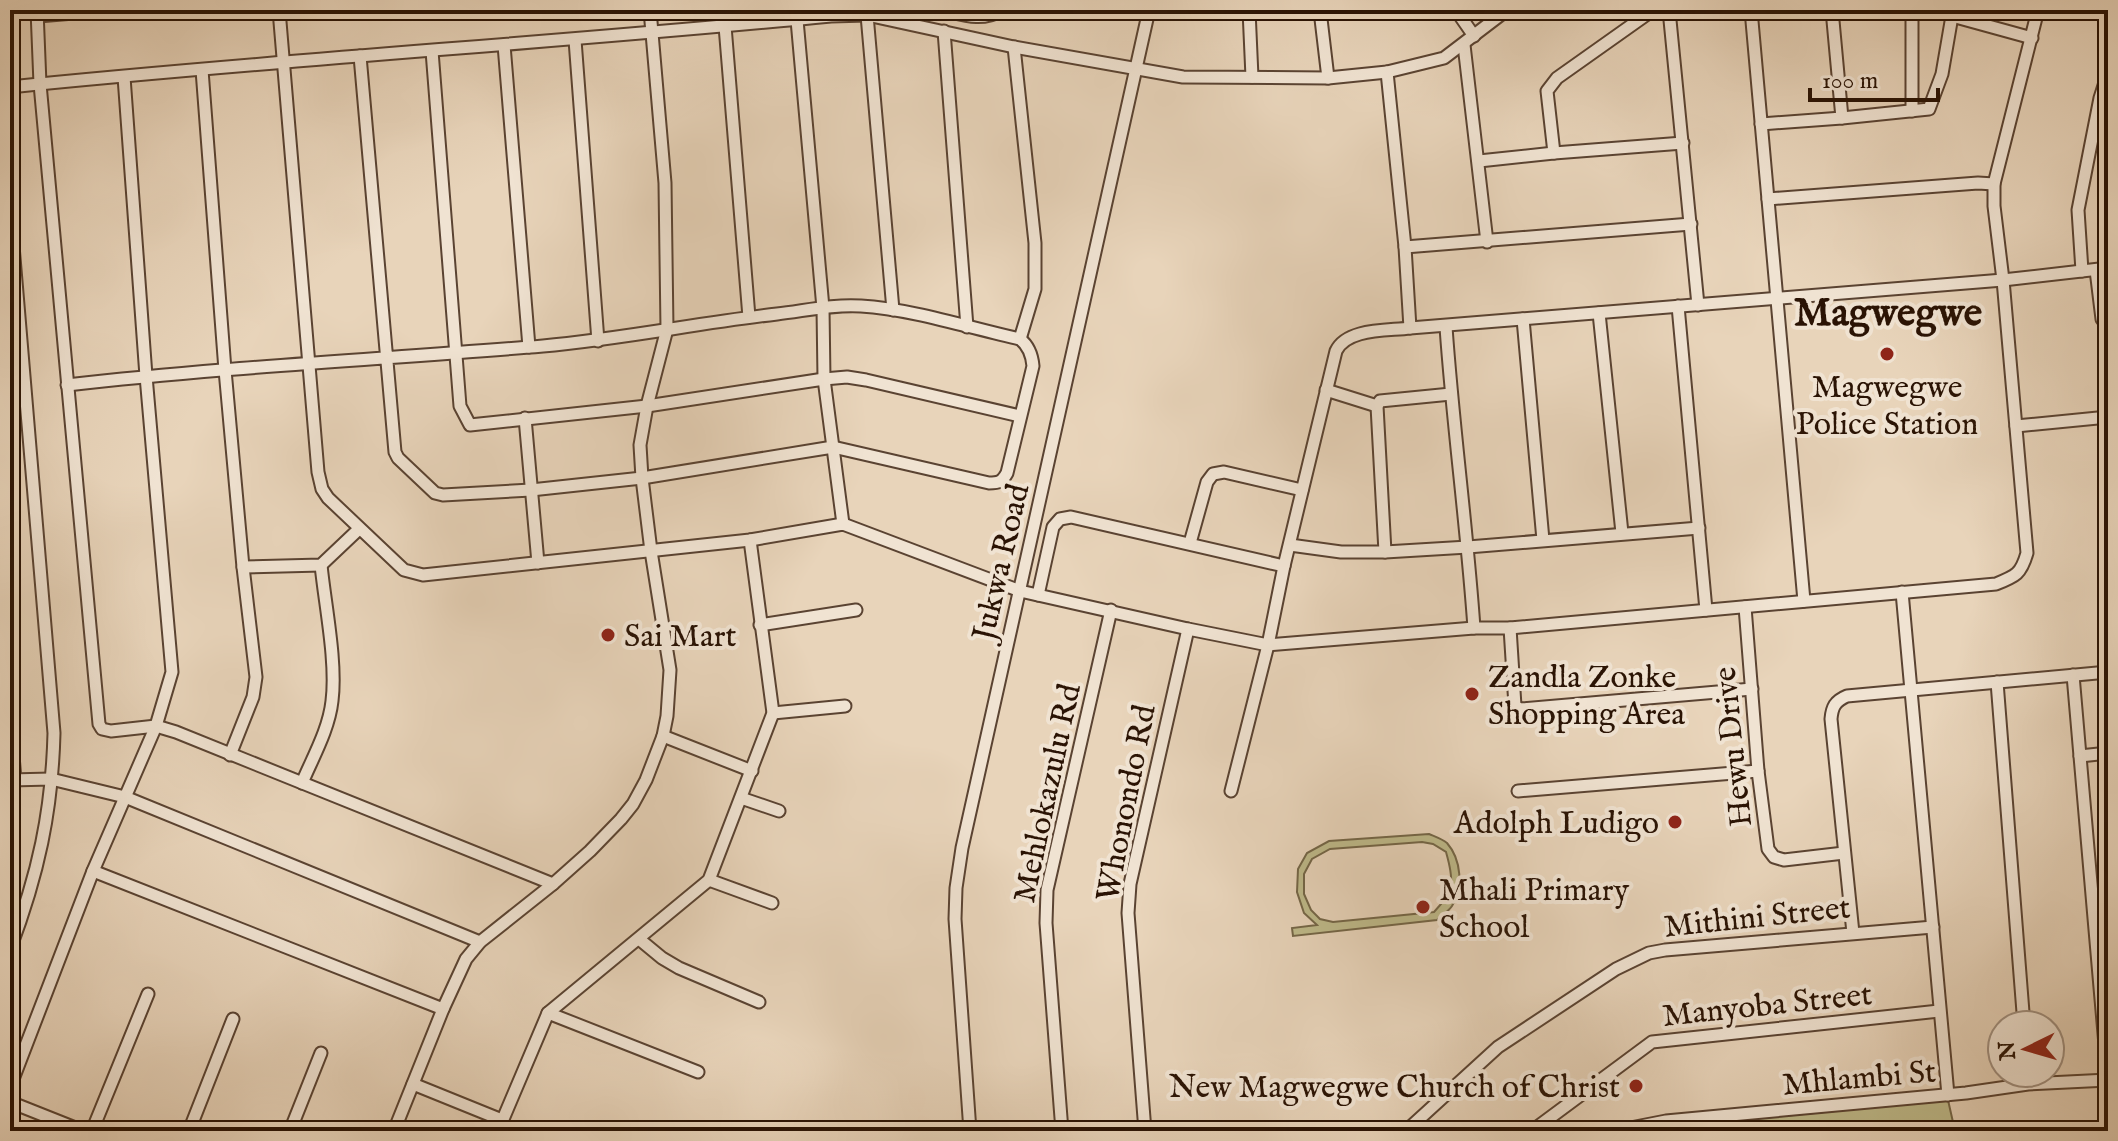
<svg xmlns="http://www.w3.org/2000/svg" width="2118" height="1141" viewBox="0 0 2118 1141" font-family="'IM FELL English',serif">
<rect width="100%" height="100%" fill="#e8d4ba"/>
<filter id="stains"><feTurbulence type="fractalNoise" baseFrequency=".0025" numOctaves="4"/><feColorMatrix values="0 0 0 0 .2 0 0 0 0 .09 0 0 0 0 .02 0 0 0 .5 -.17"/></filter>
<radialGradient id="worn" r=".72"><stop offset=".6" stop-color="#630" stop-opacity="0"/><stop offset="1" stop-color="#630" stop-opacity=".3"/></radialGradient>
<g fill="#beba8a" stroke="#746647" stroke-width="2" fill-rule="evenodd">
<path d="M 1429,834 C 1436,837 1442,839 1447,843 C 1461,859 1464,888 1452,906 C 1449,911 1441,916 1437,920 L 1293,936 L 1292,928 L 1317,925 L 1304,913 L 1297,892 L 1298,869 L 1307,853 L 1329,841 ZM 1422,842 L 1433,844 L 1446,852 C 1454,880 1455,890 1434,912 L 1333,922 L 1320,919 L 1311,910 L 1304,894 L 1304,874 L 1312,859 L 1330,849 Z"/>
<polygon points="1948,1100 1955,1131 1690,1131 1689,1125"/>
</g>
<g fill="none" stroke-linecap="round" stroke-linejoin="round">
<defs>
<g id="minor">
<polyline points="37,10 40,84 99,724 102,729 111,731 156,726 176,732 553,884"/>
<path d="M 279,10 L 318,472 L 322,489 L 328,498 L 404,570 L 423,575 L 750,540 L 843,524 L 1020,591 L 1188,629 L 1268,645 L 1474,628 L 1510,628 L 1996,584 C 2016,576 2021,574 2027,553 L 2003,280 L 1994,206 L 1994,184 L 2038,10"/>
<path d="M 943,10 C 964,15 982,22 1002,10"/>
<polyline points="1249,10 1252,77"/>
<polyline points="1323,10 1321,19 1328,78"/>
<polyline points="1456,10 1474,36"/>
<polyline points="1669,10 1698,305"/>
<polyline points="1751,10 1804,601"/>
<polyline points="1832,10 1842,118"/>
<polyline points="867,15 893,310"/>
<polyline points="38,16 110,10"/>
<polyline points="1952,16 2032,38"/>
<polyline points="797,20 823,308 824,379 843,524"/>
<polyline points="725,26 749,317"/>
<polyline points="944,31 967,327"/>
<polyline points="575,40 598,341"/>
<polyline points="504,45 529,347"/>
<polyline points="1464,45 1487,242"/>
<polyline points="1014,47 1035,243 1035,289 1020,339"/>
<polyline points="432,51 460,406 470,425 647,406 824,379 847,377 866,380 1020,416"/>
<polyline points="202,70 225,370 243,567 256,677 253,697 230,755"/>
<polyline points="1387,72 1405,247 1410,328"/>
<path d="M 10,87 C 283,59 557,43 831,16 L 867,15 L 1014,47 L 1183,77 L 1328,78 L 1387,72 L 1444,58 L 1507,10"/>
<polyline points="1912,111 1912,10"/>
<polyline points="1761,124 1842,118 1929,109 1942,74 1952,16 1933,10"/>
<polyline points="1554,153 1547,91 1557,78 1653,10"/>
<polyline points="1479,161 1554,153 1683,143"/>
<polyline points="1768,199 1978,183 1994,184"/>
<path d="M 10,210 L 54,733 C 52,812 38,875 10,949"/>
<polyline points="1405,247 1691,224"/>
<polyline points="2096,270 2102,319 2108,327"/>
<polyline points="2082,271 2078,210 2100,98 2108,73"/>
<polyline points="1678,306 1706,610"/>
<polyline points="1599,313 1622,533"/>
<polyline points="1523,319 1543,540"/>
<path d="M 1446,327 C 1453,427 1467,527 1474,628"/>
<path d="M 67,385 C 226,367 385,359 543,346 C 621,339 698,323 777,314 C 804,311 833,304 861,306 C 912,309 970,328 1020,339 C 1029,346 1032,355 1033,366 L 1007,473 C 1002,482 999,483 989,483 L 833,447 L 642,478 L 531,490 L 443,495 L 435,493 L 398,458 L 395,452 L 360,56"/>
<polyline points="1326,390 1377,406"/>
<polyline points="525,418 538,563"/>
<polyline points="2016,426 2108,417"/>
<polyline points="1190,543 1207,482 1213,474 1224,472 1302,490"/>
<polyline points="1290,545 1341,552 1385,552 1468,547 1699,528"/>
<polyline points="1385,552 1377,406 1380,401 1451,394"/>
<polyline points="243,567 321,565 359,529"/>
<polyline points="1902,592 1948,1095"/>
<polyline points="1038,595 1053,527 1060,519 1071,517 1284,566"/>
<polyline points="1745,607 1758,771 1768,849 1774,857 1784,860 1844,853"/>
<polyline points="760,625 856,610"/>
<polyline points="1510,628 1515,706 1520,709 1752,689"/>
<polyline points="2073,675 2108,1080"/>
<polyline points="1997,682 2024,1025"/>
<polyline points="773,713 845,706"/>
<polyline points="10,718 15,780 10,800"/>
<polyline points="663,736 752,771"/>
<polyline points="2080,756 2108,753"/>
<polyline points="10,780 51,779 125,797 480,942"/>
<path d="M 302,783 C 313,757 329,729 332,701 C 337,662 325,605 321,565"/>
<path d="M 1231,791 L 1268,645 L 1284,566 L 1336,351 C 1347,328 1387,331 1410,328 L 2003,280 L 2108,268"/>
<polyline points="1518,791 1758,771"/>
<polyline points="741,798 779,811"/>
<polyline points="93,871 443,1009"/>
<polyline points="709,880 772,903"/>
<path d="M 1853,933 L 1831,719 C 1832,707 1835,701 1847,696 L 2108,672"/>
<polyline points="639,939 662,958 679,968 759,1002"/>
<polyline points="548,1013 698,1072"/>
<polyline points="413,1084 502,1120"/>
<polyline points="10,1087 93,871 156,726 172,672 146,376 124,77"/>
<polyline points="10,1102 83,1131"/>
<polyline points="92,1131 148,994"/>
<polyline points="189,1131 233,1019"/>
<polyline points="290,1131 321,1053"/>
<polyline points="394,1131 443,1009 466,959 480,942 553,884 590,851 621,819 633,804 646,780 663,736 667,716 670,670 651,551 642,478 640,445 647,406 667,329 665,183 650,10"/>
<polyline points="498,1131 548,1013 709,880 773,713 750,540"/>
<polyline points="970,1131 955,919 956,888 962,848 1149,10"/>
<polyline points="1062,1131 1046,923 1047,890 1111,610"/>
<polyline points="1145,1131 1128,913 1130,884 1188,629"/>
<polyline points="1406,1131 1498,1047 1616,969 1649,953 1665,950 1933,927"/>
<polyline points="1532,1131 1652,1042 1939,1011"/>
<polyline points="1615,1131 1666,1121 1966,1093 2028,1084 2108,1080"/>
</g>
</defs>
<use href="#minor" stroke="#5a4332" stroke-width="15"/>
<use href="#minor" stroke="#f0e3d2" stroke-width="11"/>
</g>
<g fill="#8f2418" stroke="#f0e3d2" stroke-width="3">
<circle cx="1887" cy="354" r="8"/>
<circle cx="608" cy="635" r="8"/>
<circle cx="1472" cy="694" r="8"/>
<circle cx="1675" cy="822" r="8"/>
<circle cx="1423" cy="907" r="8"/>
<circle cx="1636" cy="1086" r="8"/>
</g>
<g text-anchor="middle" stroke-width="8" stroke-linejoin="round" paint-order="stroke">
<g font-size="32" fill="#2a1304" stroke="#f0e3d2" text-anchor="start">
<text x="1887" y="397" text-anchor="middle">Magwegwe<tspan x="1887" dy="37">Police Station</tspan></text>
<text x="624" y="646">Sai Mart</text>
<text x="1488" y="687">Zandla Zonke<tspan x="1488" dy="37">Shopping Area</tspan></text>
<text x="1659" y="833" text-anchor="end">Adolph Ludigo</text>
<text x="1439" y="900">Mhali Primary<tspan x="1439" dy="37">School</tspan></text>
<text x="1620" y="1097" text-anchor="end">New Magwegwe Church of Christ</text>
</g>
<g font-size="32" fill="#2a1304" stroke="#f0e3d2">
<text transform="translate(1000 562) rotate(-77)" y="11">Jukwa Road</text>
<text transform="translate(1732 747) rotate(-96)" y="11">Hewu Drive</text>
<text transform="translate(1046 793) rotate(-78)" y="11">Mehlokazulu Rd</text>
<text transform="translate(1125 803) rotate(-79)" y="11">Whonondo Rd</text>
<text transform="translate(1757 916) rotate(-6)" y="11">Mithini Street</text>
<text transform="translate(1767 1004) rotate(-6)" y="11">Manyoba Street</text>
<text transform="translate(1859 1077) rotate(-5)" y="11">Mhlambi St</text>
</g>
<g font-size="40" font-weight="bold" fill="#2a1304" stroke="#f0e3d2">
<text x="1888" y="325">Magwegwe</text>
</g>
</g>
<rect width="2118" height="1141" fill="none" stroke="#e8d4ba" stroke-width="40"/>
<rect x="12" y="12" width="2094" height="1117" fill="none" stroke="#2a1304" stroke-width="4"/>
<rect x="20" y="20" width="2078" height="1101" fill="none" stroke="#2a1304" stroke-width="2"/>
<g transform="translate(2026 1049) rotate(265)"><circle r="38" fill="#f0e3d2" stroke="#a19080" stroke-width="2"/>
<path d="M0-6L14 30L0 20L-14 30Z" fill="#8f2418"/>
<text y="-12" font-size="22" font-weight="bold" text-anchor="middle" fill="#2a1304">N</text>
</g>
<path d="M1810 88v12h128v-12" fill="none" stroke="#2a1304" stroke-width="4"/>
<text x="1822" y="88" font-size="24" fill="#2a1304" stroke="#f0e3d2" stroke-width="6" paint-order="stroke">100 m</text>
<rect width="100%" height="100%" filter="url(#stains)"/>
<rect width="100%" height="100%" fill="url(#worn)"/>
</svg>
